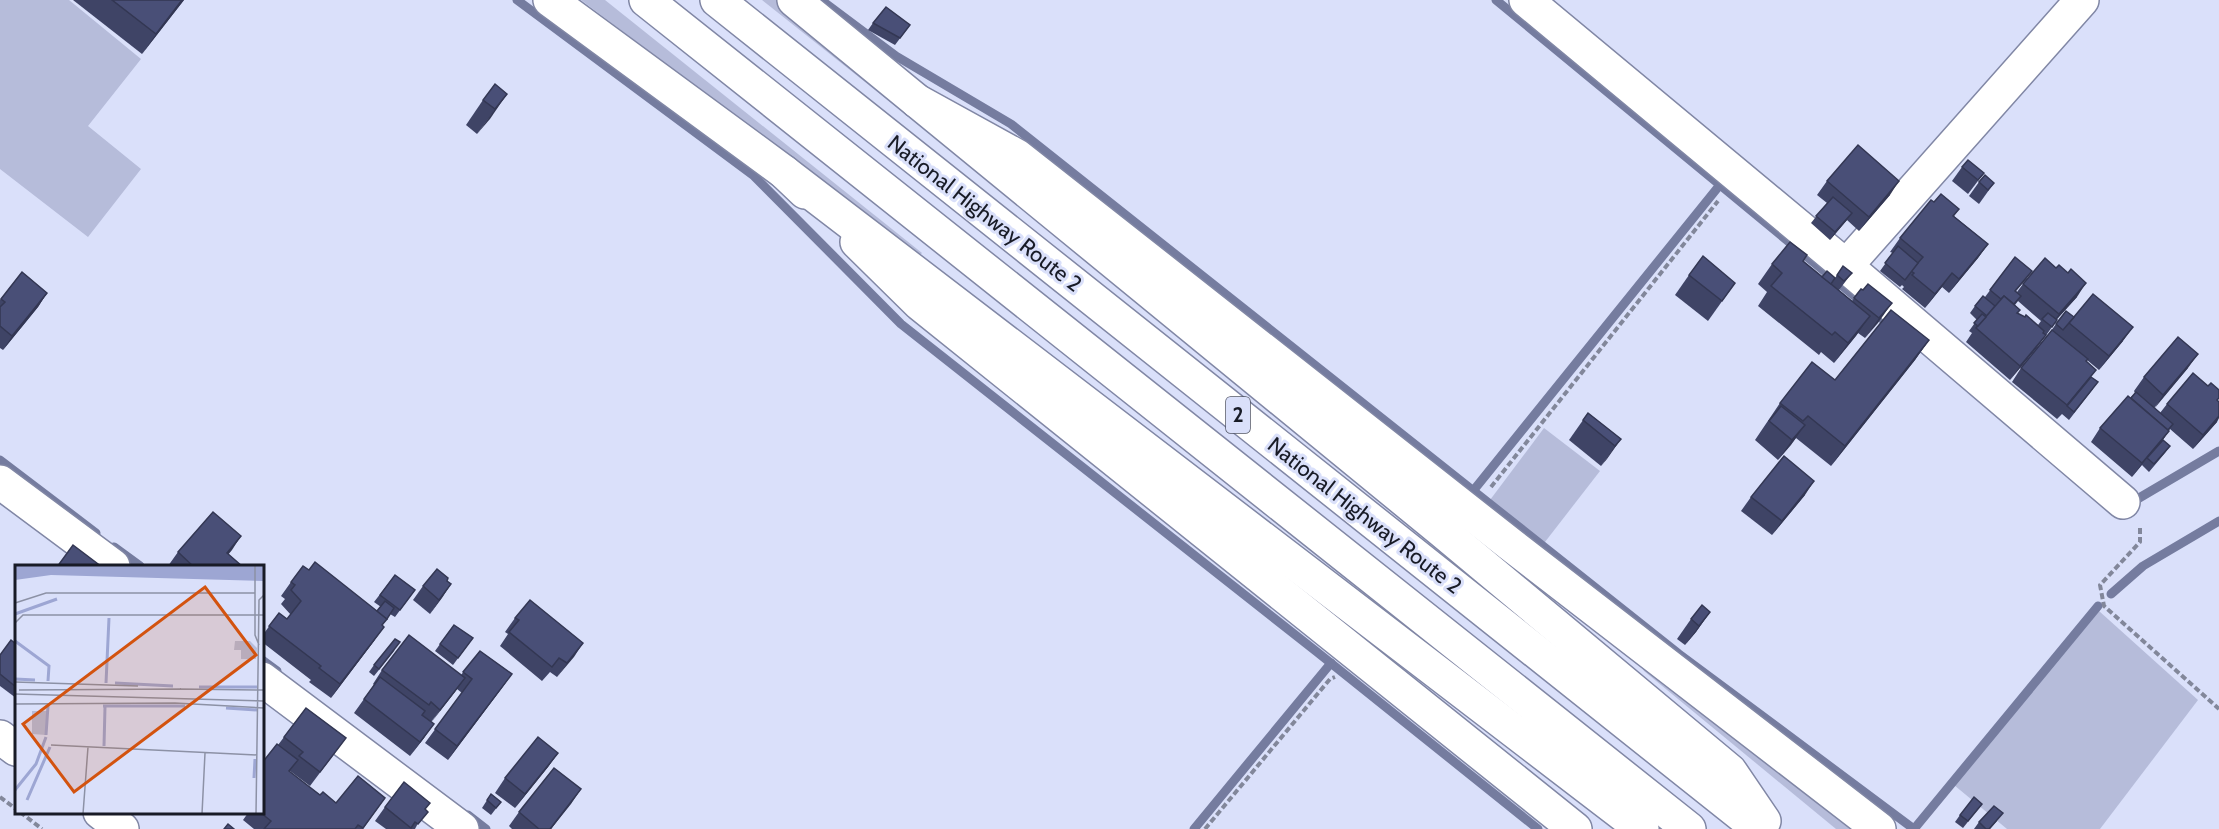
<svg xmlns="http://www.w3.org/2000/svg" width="2219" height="829" viewBox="0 0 2219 829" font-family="Cabin,sans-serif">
<rect width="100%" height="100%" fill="#dae0fa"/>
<g fill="#b6bcda">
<polygon points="0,0 69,0 141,59 88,126 141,169 88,237 0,169"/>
<polygon points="581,0 605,0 922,253 920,255"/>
<polygon points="762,0 776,0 949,145 948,148"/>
<polygon points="1544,428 1600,471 1538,551 1484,508"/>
<polygon points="2099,611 2198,700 2100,829 2007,829 1954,785"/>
<polygon points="1637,659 1854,829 1836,829 1644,671"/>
</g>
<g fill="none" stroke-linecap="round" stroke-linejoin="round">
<g stroke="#757c9f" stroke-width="9">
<polyline points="517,0 754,176 901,324 1317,652 1538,829"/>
<polyline points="821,0 896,56 1011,124 1679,654 1914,829"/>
<polyline points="1496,0 1892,327"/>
<polyline points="0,460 96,533"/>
<polyline points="1473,491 1719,186"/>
<polyline points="2134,501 2219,451"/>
<polyline points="114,547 140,566"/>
<polyline points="2111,594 2143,566 2219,521"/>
<polyline points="262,660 277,671"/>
<polyline points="468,815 486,829"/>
<polyline points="1194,829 1331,663"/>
<polyline points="1914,829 2098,606"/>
</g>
<defs>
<g id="minor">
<polyline points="550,0 784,172 805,192"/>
<polyline points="794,0 917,101 1017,156 1510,544 1879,829"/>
<polyline points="1526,0 1846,266 2123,502"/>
<polyline points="857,242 920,304 1575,829"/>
<polyline points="1846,266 2082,0"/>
<polyline points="0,482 113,566"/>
<polyline points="262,679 462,829"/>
<polyline points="0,737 16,749"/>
<polyline points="100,812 122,829"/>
</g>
<g id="highway">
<polyline points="646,0 1689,829"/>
<polyline points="717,0 1759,829"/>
<polyline points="917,101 1441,530 1730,771 1764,821"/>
<polyline points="784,172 1642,829"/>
</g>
</defs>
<use href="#minor" stroke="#8187a5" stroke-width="36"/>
<use href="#highway" stroke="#8187a5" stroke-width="36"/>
<g stroke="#82879a" stroke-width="4" stroke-dasharray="6 3" stroke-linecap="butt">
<polyline points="1491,487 1718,201"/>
<polyline points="2140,528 2140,542 2100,585 2104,606 2219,709"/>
<polyline points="0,797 16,809"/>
<polyline points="20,812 42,829"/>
<polyline points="1205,829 1330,679 1335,677"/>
</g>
<use href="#minor" stroke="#fff" stroke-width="33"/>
<use href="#highway" stroke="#fff" stroke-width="33"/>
</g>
<g fill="#3f4466" fill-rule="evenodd">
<polygon points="73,0 184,0 142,54"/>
<polygon points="873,23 910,25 895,45 868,30"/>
<polygon points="507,94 477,134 466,125 483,100"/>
<polygon points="1962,167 1984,173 1968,194 1952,181"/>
<polygon points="1827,181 1890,195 1859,231 1847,220 1830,240 1811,223 1827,203 1817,195"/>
<polygon points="1979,182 1994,183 1979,204 1969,196"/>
<polygon points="1934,202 1959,209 1954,216 1988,244 1978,258 1949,293 1942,287 1925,308 1902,289 1904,287 1902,285 1900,287 1880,271 1893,253 1890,252 1900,238"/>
<path d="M 2015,257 L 2027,278 L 2016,291 L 2017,292 L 2023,284 L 2077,297 L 2056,320 L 2057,320 L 2047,334 L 2010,380 L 1966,342 L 1972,333 L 1969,331 L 1977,320 L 1970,313 L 1975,306 L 1985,297 ZM 2018,301 L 2041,321 L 2038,325 L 2018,313 L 2020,310 L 2015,305 Z"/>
<polygon points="1803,262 1822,277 1835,278 1843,266 1852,273 1839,290 1852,301 1861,289 1892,303 1865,338 1858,333 1834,363 1821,352 1819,355 1758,306 1767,292 1758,284 1772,264"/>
<polygon points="22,272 47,293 38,307 3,350 0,348 0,300"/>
<polygon points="1689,275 1735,283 1708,321 1675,295"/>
<polygon points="2074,317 2123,341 2099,370 2087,360 2086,361 2091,377 2093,389 2069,420 2062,414 2057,419 2012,382 2021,368 2051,331 2056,324"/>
<polygon points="1929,340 1915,360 1831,466 1796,438 1778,460 1755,440 1780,403"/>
<polygon points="2188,368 2154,408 2160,413 2167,404 2218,400 2217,422 2193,449 2170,429 2163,440 2170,446 2165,453 2149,472 2142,465 2132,477 2091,442 2100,428 2135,393 2134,391 2144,377"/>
<polygon points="1588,413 1621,439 1601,466 1569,440"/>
<polygon points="1805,495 1772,535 1741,511 1751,497"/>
<polygon points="241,536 228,554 243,567 168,566 178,552"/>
<polygon points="309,570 377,611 381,607 374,602 395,575 415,590 395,617 390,614 382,625 374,641 331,698 309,682 311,680 262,642 262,636 279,613 287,619 291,615 281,604 285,599 281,596 291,582"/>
<polygon points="447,581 451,584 430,614 413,600 423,586"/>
<polygon points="1710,612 1696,632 1685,645 1677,639 1691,619"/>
<polygon points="515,618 583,643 557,677 550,672 542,681 500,646 508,634 505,632"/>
<polygon points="454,625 473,638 453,665 435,651"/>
<polygon points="16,644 16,698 0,686 0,655"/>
<polygon points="395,650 374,676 369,672 374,665"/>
<polygon points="480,651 512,674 448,760 425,743 462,693 457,689 431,722 424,738 410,756 354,713 374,685 373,684 382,670 461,675"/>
<polygon points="306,708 346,738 310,786 290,771 289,772 320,795 336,803 385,798 363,829 254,829 243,820 248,813 262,813 278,745"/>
<polygon points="558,753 548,767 515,808 495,793 505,778"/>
<polygon points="581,789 551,829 512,829 509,826 519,812"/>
<polygon points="491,794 501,802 491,815 482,808"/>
<polygon points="1982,804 1963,828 1955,822 1960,815"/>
<polygon points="385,807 425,810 415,829 386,829 375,821"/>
<polygon points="1997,821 1990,829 1974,829 1979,822"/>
</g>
<g fill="#333753">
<polygon points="182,0 184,0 142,54 156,34"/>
<polygon points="507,94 490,119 477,134 495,109"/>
<polygon points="1899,181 1890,195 1859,231 1869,217"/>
<polygon points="1852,213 1847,220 1830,240 1835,232"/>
<polygon points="1988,244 1978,258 1949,293 1959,279"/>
<polygon points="1952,273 1942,287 1925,308 1935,294"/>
<polygon points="2086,283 2077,297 2049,328 2059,314"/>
<polygon points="47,293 38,307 3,350 12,336"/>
<polygon points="1892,303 1878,323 1865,338 1879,318"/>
<polygon points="1870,316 1856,336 1834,363 1848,343"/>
<polygon points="2133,327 2123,341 2099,370 2109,356"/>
<polygon points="2046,335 2036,349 2010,380 2020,366"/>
<polygon points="1929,340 1915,360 1831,466 1845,446"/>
<polygon points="2198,354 2188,368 2154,409 2163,395"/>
<polygon points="2219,416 2219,418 2217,422 2193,449 2203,435"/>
<polygon points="1805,425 1791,445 1778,460 1792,440"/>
<polygon points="2169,431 2159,445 2147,458 2132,477 2142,463"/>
<polygon points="1621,439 1607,459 1601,466 1615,446"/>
<polygon points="1814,481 1805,495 1772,535 1782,521"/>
<polygon points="241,536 232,550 218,567 227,553"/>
<polygon points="451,584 442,598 430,614 439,600"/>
<polygon points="1710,612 1696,632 1685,645 1699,626"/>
<polygon points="384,627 374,641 331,698 340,684"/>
<polygon points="583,643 574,657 557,677 567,663"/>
<polygon points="512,674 502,688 448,760 457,746"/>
<polygon points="465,678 455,692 430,724 440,710"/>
<polygon points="434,724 424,738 410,756 420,742"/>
<polygon points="558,753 548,767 515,808 525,794"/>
<polygon points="581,789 571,804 551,829 550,829"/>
</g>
<g fill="#494f77" stroke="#333753" stroke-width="1.5">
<polygon points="112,0 182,0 156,34"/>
<polygon points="886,7 910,25 900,38 873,23"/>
<polygon points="495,84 507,94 495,109 483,100"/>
<polygon points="1858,145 1899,181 1869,217 1827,181"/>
<polygon points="1968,160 1984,173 1978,180 1962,167"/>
<polygon points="1985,175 1994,183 1988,190 1979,182"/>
<polygon points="1941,194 1959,209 1953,216 1988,244 1959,279 1952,273 1935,294 1912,275 1914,273 1911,271 1923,257 1900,238 1931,200 1934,202"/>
<polygon points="1833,197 1852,213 1835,232 1816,216"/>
<polygon points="1790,242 1807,255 1803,261 1870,316 1848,343 1835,332 1832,335 1771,286 1782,273 1772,264"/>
<polygon points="1898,246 1918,263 1905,280 1885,263"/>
<polygon points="1703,256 1735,283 1722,301 1689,275"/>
<polygon points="2015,257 2032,271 2015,291 2021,296 2014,304 2004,296 2001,299 1990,290"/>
<polygon points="2045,258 2056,268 2059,265 2068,273 2071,269 2086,283 2059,314 2023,284"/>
<polygon points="1843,266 1852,273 1844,281 1837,275"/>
<polygon points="1827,271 1835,278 1831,284 1822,277"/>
<polygon points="22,272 47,293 12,336 0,326 0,307 5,302 1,299"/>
<polygon points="1868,284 1892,303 1879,318 1854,298 1861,289 1863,290"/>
<polygon points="2093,294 2133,327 2109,356 2069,323"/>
<polygon points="1983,296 1995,306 1987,316 1975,306"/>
<polygon points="2004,296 2020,310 2017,313 2025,317 2026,315 2044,331 2043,333 2046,335 2020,366 1976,328"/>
<polygon points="1891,310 1929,340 1845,446 1808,416 1803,421 1780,403 1812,362 1835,380"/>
<polygon points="2066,311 2074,317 2063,330 2056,324"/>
<polygon points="2048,313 2057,320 2052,327 2042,319"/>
<polygon points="1982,314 1986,317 1978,326 1974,323"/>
<polygon points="2052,330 2088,359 2086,361 2096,370 2067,405 2021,368"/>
<polygon points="2178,337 2198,354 2163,395 2144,377"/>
<polygon points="2193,373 2208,386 2211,383 2219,390 2219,398 2217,400 2219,402 2219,416 2203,435 2167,404"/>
<polygon points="2091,377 2098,382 2074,412 2067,406"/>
<polygon points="2136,392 2173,424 2168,430 2131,398"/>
<polygon points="2128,396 2169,431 2142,463 2100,428"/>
<polygon points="1781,406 1805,425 1792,440 1769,421"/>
<polygon points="1588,413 1621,439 1615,446 1583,420"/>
<polygon points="2163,440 2170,446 2154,464 2147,458"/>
<polygon points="1784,456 1814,481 1782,521 1751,497"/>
<polygon points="213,512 241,536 227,553 243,567 194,567 178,552"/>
<polygon points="73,545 102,567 57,567"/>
<polygon points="315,562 387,619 382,625 384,627 340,684 319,668 321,666 269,626 279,613 287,619 301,601 291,590 295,585 291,582 303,566 309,570"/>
<polygon points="437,569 448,578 447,581 451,584 439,600 423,586"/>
<polygon points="395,575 415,590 400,610 380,595"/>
<polygon points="530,600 583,643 567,663 559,658 552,667 509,632 519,620 515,618"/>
<polygon points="385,601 394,608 387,619 377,611"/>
<polygon points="1702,605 1710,612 1699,626 1691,619"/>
<polygon points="454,625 473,638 458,658 440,644"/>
<polygon points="409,635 465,678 440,710 431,702 429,705 382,670"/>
<polygon points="395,639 400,642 379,669 374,665"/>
<polygon points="11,640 16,644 16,687 0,674 0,655"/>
<polygon points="480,651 512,674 457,746 435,729 472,679 463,672"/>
<polygon points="380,677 425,711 422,715 434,724 420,742 364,699"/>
<polygon points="306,708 346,738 320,772 299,756 303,752 284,737"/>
<polygon points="538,737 558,753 525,794 505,778"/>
<polygon points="277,744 298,760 289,771 320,795 323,792 336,803 358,776 385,798 363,828 358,825 355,829 264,829 271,821 261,813 262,813 262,763"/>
<polygon points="554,768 581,789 550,829 539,829 519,812"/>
<polygon points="404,782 430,803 425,809 428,812 418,824 415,822 411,828 385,807"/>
<polygon points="491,794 501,802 496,808 487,800"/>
<polygon points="1974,797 1982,804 1968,821 1960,815"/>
<polygon points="1994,806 2003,813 1989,829 1986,829 1979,822"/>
<polygon points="228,824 234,829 224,829"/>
</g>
<g text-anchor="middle" stroke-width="6" stroke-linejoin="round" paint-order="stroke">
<rect fill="#dae0fa" stroke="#525666" stroke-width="1.5" x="1226" y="397" width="24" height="36" rx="4.5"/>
<g font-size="21" font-weight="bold" fill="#181b26">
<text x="1238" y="422">2</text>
</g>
<g font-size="22" fill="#181b26" stroke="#dae0fa">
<text transform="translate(985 213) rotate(38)" y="8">National Highway Route 2</text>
<text transform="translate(1365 515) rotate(38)" y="8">National Highway Route 2</text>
</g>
</g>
<g transform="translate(15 565)">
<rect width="249" height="249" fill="#dae0fa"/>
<path d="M 220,76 L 235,76 L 242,83 L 241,94 L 226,94 L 226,85 L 219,85 ZM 17,146 L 32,146 L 31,170 L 17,169 Z" fill="#b6bcda"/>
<path d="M 0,0 L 249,0 L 249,16 L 36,10 L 0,15 Z" fill="#9da6d3"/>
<path fill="none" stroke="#9da6d3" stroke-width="3" d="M 0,49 L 42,34M 0,76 L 34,101 L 33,116M 0,114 L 20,115M 91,118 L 94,53M 100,118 L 158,121M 184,122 L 242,122M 88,141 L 170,141M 211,143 L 242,145M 31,170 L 33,141M 89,181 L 90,142M 239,213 L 240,194M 0,225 L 21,199 L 31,172M 12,235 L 35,182"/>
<path fill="none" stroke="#8c91a5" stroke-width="1.5" d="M 240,0 L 240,70 L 244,80M 0,38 L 31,28 L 240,28M 0,58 L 8,50 L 249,50M 0,117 L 123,121M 165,124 L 249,125M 4,125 L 166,124M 0,129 L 249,136M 0,139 L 160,138 L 249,143M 36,180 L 242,190M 68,249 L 73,182M 187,249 L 190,188M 241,249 L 244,35 L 249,30"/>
<path fill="#d3530f" fill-opacity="0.15" stroke="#d3530f" stroke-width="3" d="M 190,22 L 241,90 L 59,227 L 8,159 Z"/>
<rect width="249" height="249" fill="none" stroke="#181b26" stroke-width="3"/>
</g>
</svg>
